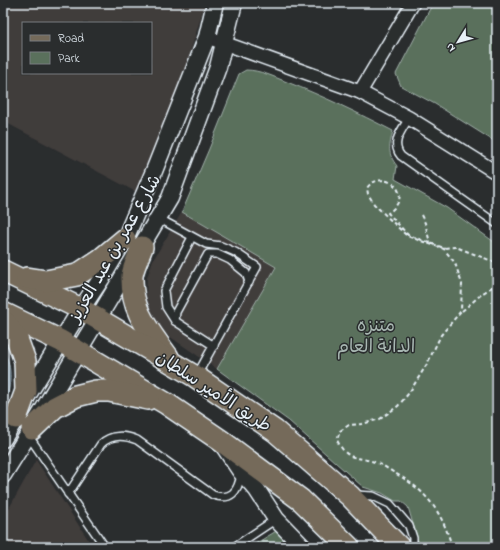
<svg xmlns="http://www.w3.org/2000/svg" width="500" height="550" viewBox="0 0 500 550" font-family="'Indie Flower','Playpen Sans Arabic',sans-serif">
<rect width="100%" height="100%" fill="#2a2d2e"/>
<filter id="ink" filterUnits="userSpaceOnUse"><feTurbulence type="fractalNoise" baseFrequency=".025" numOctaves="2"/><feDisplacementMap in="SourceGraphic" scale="8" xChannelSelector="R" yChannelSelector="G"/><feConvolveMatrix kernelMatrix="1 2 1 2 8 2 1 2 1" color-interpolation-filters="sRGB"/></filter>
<g filter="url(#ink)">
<g fill="#403c3b" fill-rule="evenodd">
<path d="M 3,3 L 205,3 L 182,80 L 162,134 L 136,192 L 3,121 ZM 23,23 L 151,23 L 151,73 L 23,73 Z"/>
<polygon points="182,212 276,267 217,369 163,332 151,314 146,295 147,278 153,260"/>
<polygon points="36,460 93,547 3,547 3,519"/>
</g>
<g fill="#5a705c" stroke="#a1b0aa">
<polygon points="433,3 497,3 497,143 435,104 401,86 396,74"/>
<path d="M 246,70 C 260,70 274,77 287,82 C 323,96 358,113 393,131 C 389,147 387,153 397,166 L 395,179 L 447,208 L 497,244 L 497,547 L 423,547 L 418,541 L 408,507 L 401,501 L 395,501 L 382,493 L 363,487 L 289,421 L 217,369 L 276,267 L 182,212 L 209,149 L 239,74 Z"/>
<polygon points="278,530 294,547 250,547"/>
</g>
<path fill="#516675" stroke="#8d9ea9" d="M 3,350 C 14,367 11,390 3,406 Z"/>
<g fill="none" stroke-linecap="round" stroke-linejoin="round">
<polyline stroke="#acb9c4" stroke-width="1" points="3,358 6,381 3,397"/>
<defs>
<g id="service">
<path d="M 409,118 C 402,130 390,143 401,156 L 497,224"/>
<polyline points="158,218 206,244 221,246 235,252 257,267 197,375"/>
<polyline points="192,237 164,291 166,307 175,321 214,346"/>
<polyline points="175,321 176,312 208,254 217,254 230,260 246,273 249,282"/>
<polyline points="28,435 105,547"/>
<path d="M 68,494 L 101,444 C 111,434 125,435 137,440 L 213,495 C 231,501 238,492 241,474"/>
<polyline points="355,495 373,496 390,504 409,526 413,538 413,547"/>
<polyline points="234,547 276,519"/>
</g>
<g id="minor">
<polyline points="207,37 360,92 409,118 497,173"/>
<polyline points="360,92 413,3"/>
</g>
<g id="tertiary">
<polyline points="3,439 16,418 21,406 81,309 103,276 125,239 154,171 207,37 215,3"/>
<polyline points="225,448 241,472 257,490 276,519 303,547"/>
<polyline points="3,475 28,435 170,198 218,67 234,3"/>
</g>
<g id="primary">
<path d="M 142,247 C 139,256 133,267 132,276 C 131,312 149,330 168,357"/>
<polyline points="3,271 81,309 196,377 275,431 350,496 399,547"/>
<polyline points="27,278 46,281 77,275 101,259 125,239"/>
<polyline points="3,313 61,341 167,404 220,440 301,500 349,547"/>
<polyline points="3,320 17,339 25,361 26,391 16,418"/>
<polyline points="32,429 55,407 76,396 96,391 109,391 148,399"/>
</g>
</defs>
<use href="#service" stroke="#e8f1f8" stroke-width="10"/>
<use href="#minor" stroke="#e8f1f8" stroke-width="16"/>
<use href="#tertiary" stroke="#e8f1f8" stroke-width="19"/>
<use href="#primary" stroke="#e8f1f8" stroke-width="24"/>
<g stroke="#e8f1f8" stroke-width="2" stroke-dasharray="4 3" stroke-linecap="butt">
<polyline points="421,215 425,223 430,243"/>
<polyline points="462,311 483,293 497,284"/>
<path d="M 452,547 C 442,511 426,490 393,472 C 388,469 383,465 377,463 C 357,455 348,463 337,440 L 340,431 L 349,425 L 362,424 L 380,419 L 398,406 L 409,393 L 427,364 L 441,335 L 461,311 L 462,284 L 455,263 L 444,249 L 407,236 L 374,204 L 368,194 L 367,188 C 382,167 418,193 388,213 L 408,235 L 444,248 L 456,247 L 497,263"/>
</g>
<use href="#service" stroke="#2a2d2e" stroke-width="7"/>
<use href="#minor" stroke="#2a2d2e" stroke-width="13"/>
<use href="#tertiary" stroke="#2a2d2e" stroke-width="16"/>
<use href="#primary" stroke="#746a5a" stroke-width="21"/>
</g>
</g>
<g text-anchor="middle" stroke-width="3" stroke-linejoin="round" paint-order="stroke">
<g font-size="18" fill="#e8f1f8" stroke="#2a2d2e">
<text transform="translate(114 248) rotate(-60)" y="6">شارع عمر بن عبد العزيز</text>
<text transform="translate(214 391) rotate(33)" y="6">طريق الأمير سلطان</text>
</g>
<g font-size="18" fill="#a8b7b2" stroke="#2a2d2e">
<text x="376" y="331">متنزه<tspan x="376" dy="21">الدانة العام</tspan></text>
</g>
</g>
<rect width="500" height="550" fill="none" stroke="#2a2d2e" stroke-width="16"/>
<rect x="8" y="8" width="484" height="534" fill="none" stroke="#e8f1f8" stroke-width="1.5" filter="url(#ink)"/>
<rect x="22" y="22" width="130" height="52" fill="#2a2d2e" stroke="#767b7f"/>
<rect x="30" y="35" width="20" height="6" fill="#746a5a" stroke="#767b7f"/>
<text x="58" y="42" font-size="12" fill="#e8f1f8">Road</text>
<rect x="30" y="52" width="20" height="12" fill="#5a705c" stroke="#767b7f"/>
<text x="58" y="62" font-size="12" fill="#e8f1f8">Park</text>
<g transform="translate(458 42) rotate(233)" stroke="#2a2d2e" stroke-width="3" paint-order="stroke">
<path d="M0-3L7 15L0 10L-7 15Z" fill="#e8f1f8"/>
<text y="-6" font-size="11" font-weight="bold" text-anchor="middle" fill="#e8f1f8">N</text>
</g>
</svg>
